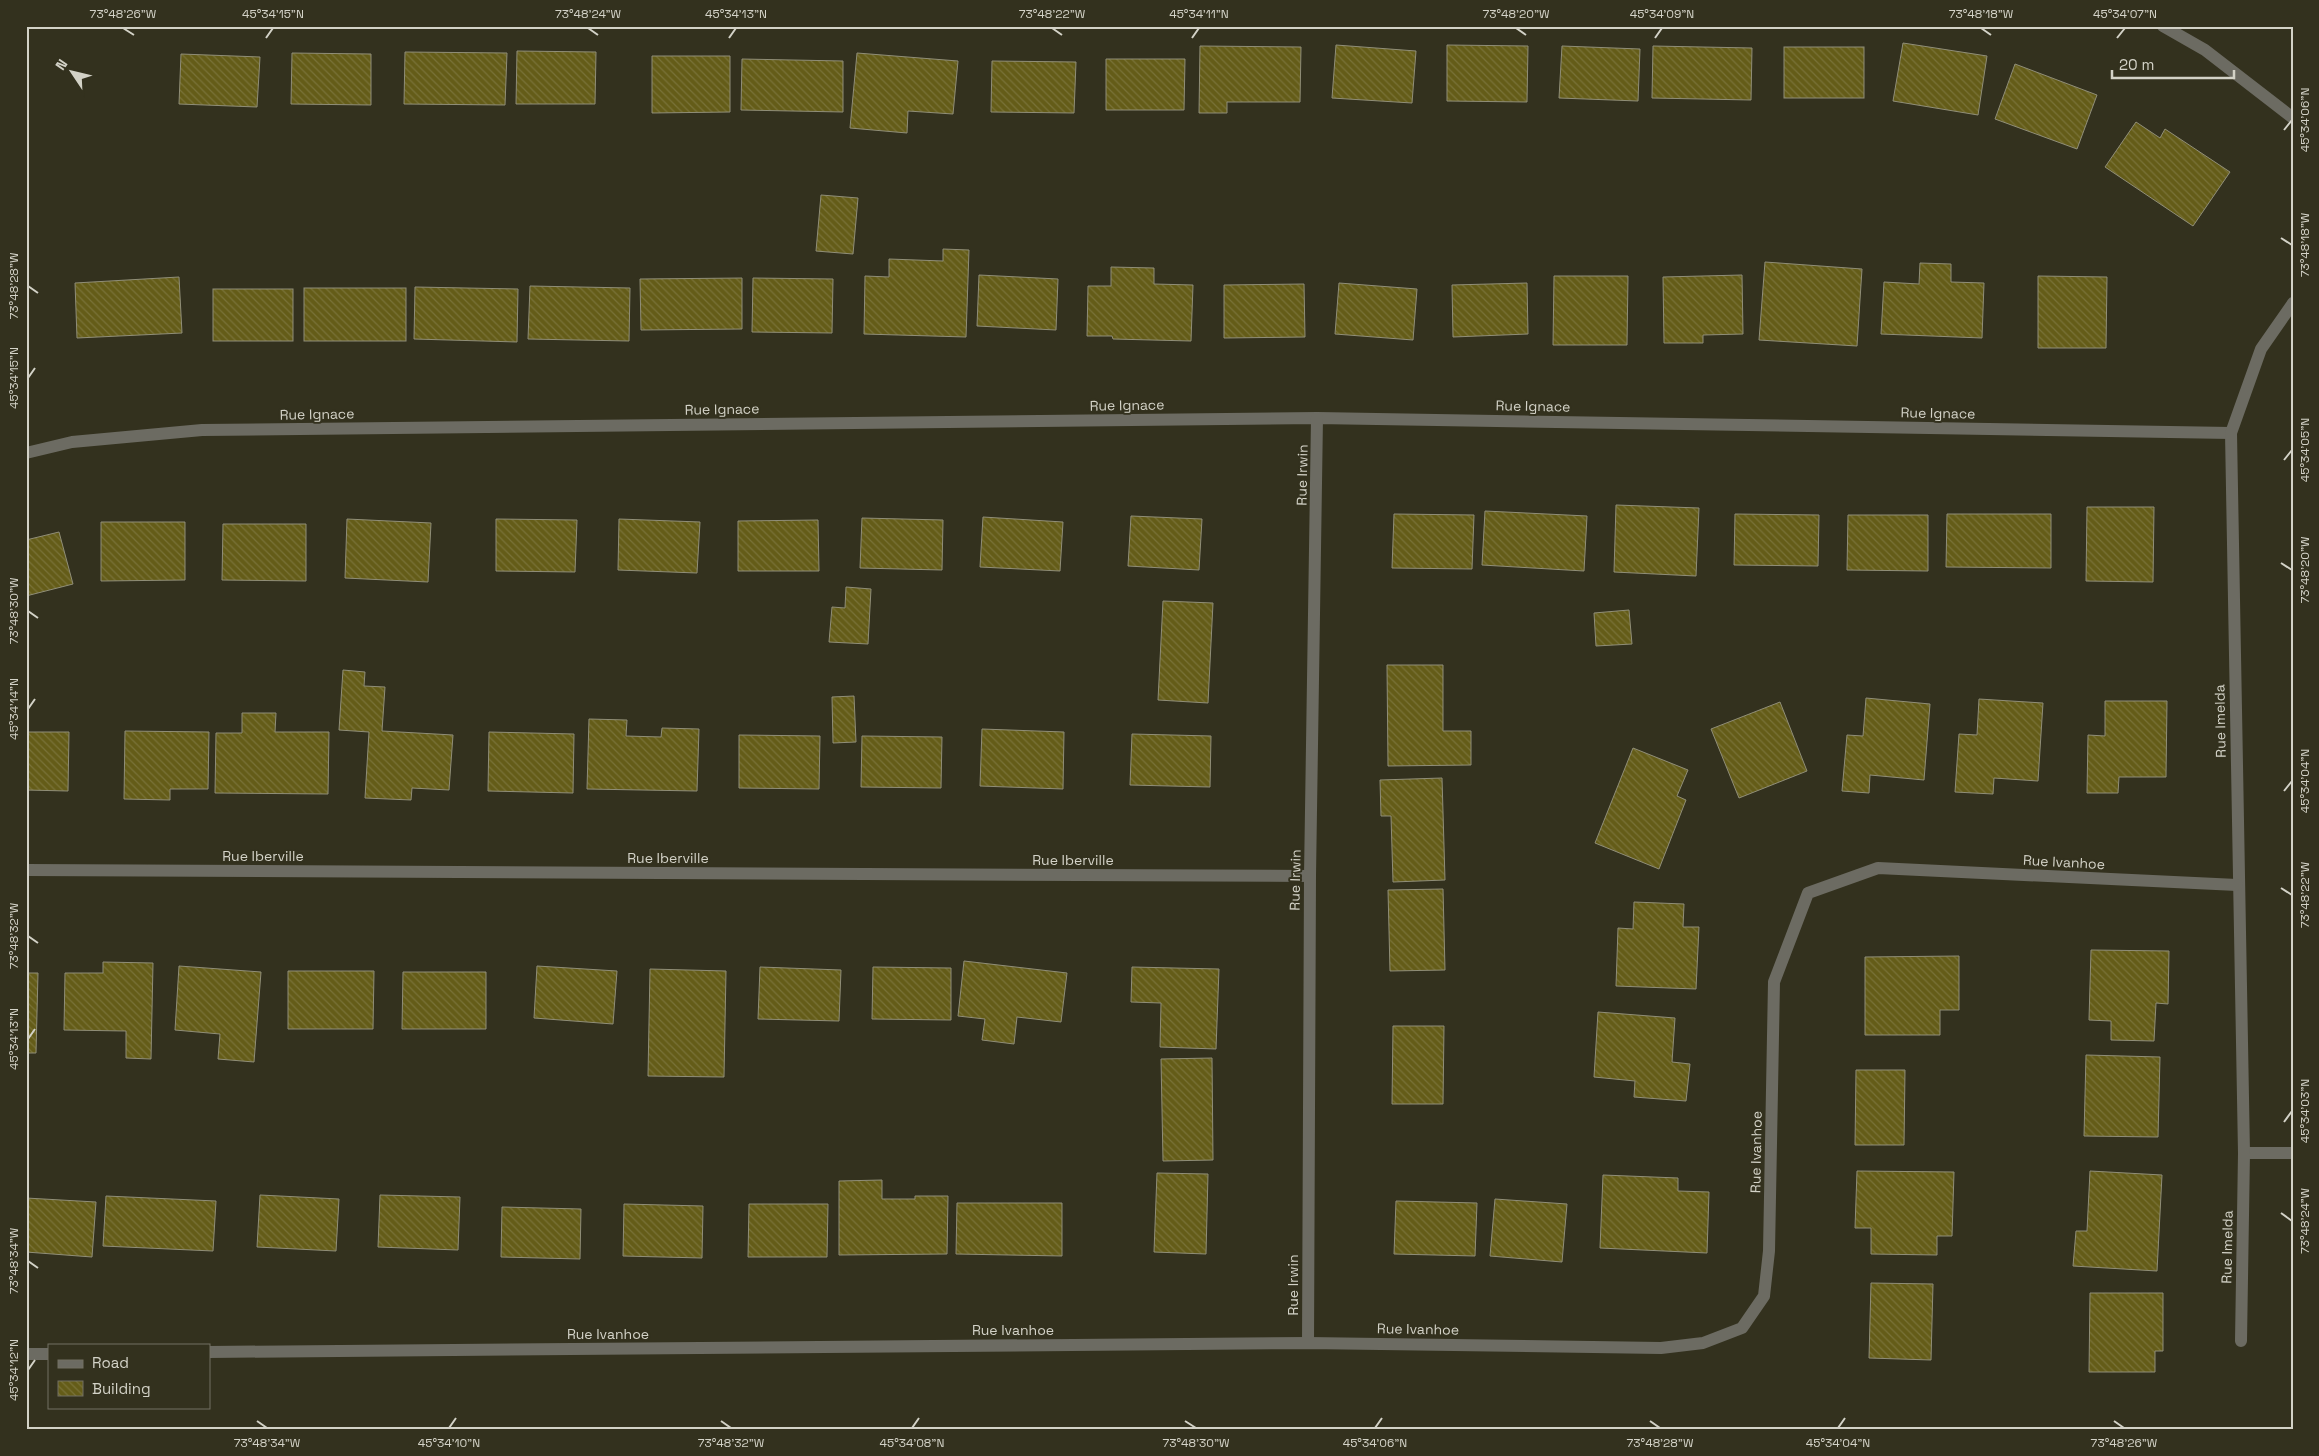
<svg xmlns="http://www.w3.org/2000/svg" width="2319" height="1456" viewBox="0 0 2319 1456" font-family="'Space Grotesk',sans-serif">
<defs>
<pattern id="building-back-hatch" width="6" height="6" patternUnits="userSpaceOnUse" patternTransform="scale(1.25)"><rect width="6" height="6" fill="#645c18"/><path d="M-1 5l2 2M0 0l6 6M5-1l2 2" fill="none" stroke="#797238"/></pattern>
</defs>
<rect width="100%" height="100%" fill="#33311e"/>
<g fill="url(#building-back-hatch)" stroke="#908e78">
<polygon points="1903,43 1987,56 1978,115 1893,101"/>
<polygon points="1336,45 1416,51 1412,103 1332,98"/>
<polygon points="1447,45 1528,46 1527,102 1447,101"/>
<polygon points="1200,46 1301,47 1300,102 1227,102 1227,113 1199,113"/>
<polygon points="1562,46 1640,49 1638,101 1559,98"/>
<polygon points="1653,46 1752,48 1751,100 1652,98"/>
<rect x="1784" y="47" width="80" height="51"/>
<polygon points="517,51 596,52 595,104 516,104"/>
<polygon points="405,52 507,53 505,105 404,104"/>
<polygon points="292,53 371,54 371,105 291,104"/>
<polygon points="857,53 958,61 953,114 908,111 907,133 850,128"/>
<polygon points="181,54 260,57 257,107 179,104"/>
<polygon points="652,56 730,56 730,112 652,113"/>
<polygon points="742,59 843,61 843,112 741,110"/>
<polygon points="1106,59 1185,59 1184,110 1106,110"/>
<polygon points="992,61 1076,62 1074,113 991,112"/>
<polygon points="2015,64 2097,95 2077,149 1995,119"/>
<polygon points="2136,122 2160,138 2165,129 2230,172 2193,226 2105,167"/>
<polygon points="821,195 858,198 853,254 816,251"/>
<polygon points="943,249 969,250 966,337 864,334 865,276 889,277 889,259 943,261"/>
<polygon points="1765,262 1862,269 1857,346 1759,340"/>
<polygon points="1920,263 1951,264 1951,282 1984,283 1982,338 1881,334 1884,282 1919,284"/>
<polygon points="1111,267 1154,268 1154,284 1193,285 1191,341 1113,339 1112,336 1087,336 1088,286 1111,286"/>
<polygon points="979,275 1058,279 1056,330 977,326"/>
<polygon points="1742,275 1743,334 1703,335 1703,343 1664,343 1663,277"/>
<polygon points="1554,276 1628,276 1627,345 1553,345"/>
<polygon points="2038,276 2107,277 2106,348 2038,348"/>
<polygon points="179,277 182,333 77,338 75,283"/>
<polygon points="742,278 742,329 641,330 640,279"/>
<polygon points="753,278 833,279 832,333 752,332"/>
<polygon points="1339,283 1417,289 1413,340 1335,334"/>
<polygon points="1527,283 1528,334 1453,337 1452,285"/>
<polygon points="1304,284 1305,337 1224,338 1224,285"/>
<polygon points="530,286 630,288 629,341 528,339"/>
<polygon points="415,287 518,289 517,342 414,339"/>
<rect x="304" y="288" width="102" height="53"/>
<rect x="213" y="289" width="80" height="52"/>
<polygon points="1616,505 1699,508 1696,576 1614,572"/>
<polygon points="2087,507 2154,507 2153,582 2086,581"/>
<polygon points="1485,511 1587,516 1584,571 1482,565"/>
<polygon points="1394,514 1474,515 1472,569 1392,568"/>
<polygon points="1735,514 1819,515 1818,566 1734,565"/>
<polygon points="1947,514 2051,514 2051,568 1946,567"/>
<polygon points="1848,515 1928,515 1928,571 1847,570"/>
<polygon points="1131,516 1202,519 1199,570 1128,566"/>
<polygon points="983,517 1063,522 1060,571 980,567"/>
<polygon points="862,518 943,520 942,570 860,568"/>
<polygon points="347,519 431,523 428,582 345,578"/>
<polygon points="496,519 577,520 575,572 496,571"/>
<polygon points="619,519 700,522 697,573 618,570"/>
<polygon points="818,520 819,571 738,571 738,521"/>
<polygon points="101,522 185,522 185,580 101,581"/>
<polygon points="223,524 306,524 306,581 222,580"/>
<polygon points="59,532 73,584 26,596 26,540"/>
<polygon points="846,587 871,589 868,644 829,642 832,607 845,608"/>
<polygon points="1163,601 1213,603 1208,703 1158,700"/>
<polygon points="1629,610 1632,644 1596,646 1594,613"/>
<polygon points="1387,665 1443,665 1443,731 1471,731 1471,765 1388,766"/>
<polygon points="343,670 365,672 364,686 385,687 382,731 453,735 449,790 412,788 411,800 365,798 369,732 339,730"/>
<polygon points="854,696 856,742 833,743 832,697"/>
<polygon points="1866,698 1930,704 1924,780 1870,775 1869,793 1842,791 1847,735 1863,736"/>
<polygon points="1979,699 2043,703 2038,781 1994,778 1993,794 1955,792 1959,734 1977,735"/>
<polygon points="2105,701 2167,701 2166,777 2119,777 2118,793 2087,793 2088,735 2105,736"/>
<polygon points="1780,702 1807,771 1739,798 1711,729"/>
<polygon points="242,713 276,713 275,732 329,732 328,794 215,793 216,733 242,733"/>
<polygon points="589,719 627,720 626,736 661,737 662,728 699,729 697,791 587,789"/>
<polygon points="982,729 1064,732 1063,789 980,786"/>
<polygon points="125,731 209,732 208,789 170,789 170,800 124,799"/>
<polygon points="26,732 69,732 68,791 26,790"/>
<polygon points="489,732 574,734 573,793 488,791"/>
<polygon points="1132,734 1211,736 1210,787 1130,785"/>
<polygon points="739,735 820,736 819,789 739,788"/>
<polygon points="862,736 942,737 941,788 861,787"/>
<polygon points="1633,748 1688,770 1677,796 1686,800 1659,869 1595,843"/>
<polygon points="1442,778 1445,880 1393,882 1391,816 1381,816 1380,780"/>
<polygon points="1443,889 1445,970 1390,971 1388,890"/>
<polygon points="1634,902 1684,904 1683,927 1699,927 1696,989 1616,986 1618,928 1633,929"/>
<polygon points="2091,950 2169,951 2168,1004 2156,1003 2154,1041 2111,1040 2111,1021 2089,1020"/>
<polygon points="1959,956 1959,1010 1940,1010 1940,1035 1865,1035 1865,957"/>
<polygon points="964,961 1067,973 1061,1022 1017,1017 1014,1044 982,1040 985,1019 958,1016"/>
<polygon points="103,962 153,963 151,1059 126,1058 126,1031 64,1030 65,973 103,973"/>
<polygon points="179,966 261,972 254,1062 218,1059 220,1034 175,1030"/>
<polygon points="537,966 617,971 613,1024 534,1018"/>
<polygon points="760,967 841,970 839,1021 758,1019"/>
<polygon points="873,967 951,968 951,1020 872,1019"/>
<polygon points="1132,967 1219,969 1216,1049 1160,1047 1161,1003 1131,1002"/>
<polygon points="650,969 726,971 724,1077 648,1076"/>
<polygon points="288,971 374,971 373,1029 288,1029"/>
<polygon points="403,972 486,972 486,1029 402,1029"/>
<polygon points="26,973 38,973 36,1053 26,1053"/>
<polygon points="1598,1012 1675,1018 1672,1062 1690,1064 1686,1101 1634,1097 1635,1081 1594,1077"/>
<polygon points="1393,1026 1444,1026 1443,1104 1392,1104"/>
<polygon points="2086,1055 2160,1057 2158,1137 2084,1136"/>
<polygon points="1212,1058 1213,1160 1163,1161 1161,1059"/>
<polygon points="1856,1070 1905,1070 1904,1145 1855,1145"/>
<polygon points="1857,1171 1954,1172 1952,1236 1937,1236 1937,1255 1871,1254 1871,1228 1855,1228"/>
<polygon points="2090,1171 2162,1175 2157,1271 2073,1266 2076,1231 2087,1231"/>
<polygon points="1157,1173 1208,1174 1206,1254 1154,1252"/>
<polygon points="1603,1175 1678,1178 1678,1191 1709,1192 1707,1253 1600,1248"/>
<polygon points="882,1180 882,1199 915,1199 915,1196 948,1196 947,1254 839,1255 839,1181"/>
<polygon points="260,1195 339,1199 336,1251 257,1247"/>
<polygon points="380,1195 460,1197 458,1250 378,1247"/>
<polygon points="106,1196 216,1201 213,1251 103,1246"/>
<polygon points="26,1198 96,1202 92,1257 26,1252"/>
<polygon points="1495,1199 1567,1204 1562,1262 1490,1256"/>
<polygon points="1396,1201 1477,1203 1475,1256 1394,1254"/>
<polygon points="957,1203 1062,1203 1062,1256 956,1254"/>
<polygon points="624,1204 703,1206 702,1258 623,1256"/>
<polygon points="749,1204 828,1204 827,1257 748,1257"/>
<polygon points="502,1207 581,1209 580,1259 501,1257"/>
<polygon points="1871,1283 1933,1284 1931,1360 1869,1358"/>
<polygon points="2090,1293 2163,1293 2163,1351 2155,1351 2155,1372 2089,1372"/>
</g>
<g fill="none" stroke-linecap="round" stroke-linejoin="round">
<g stroke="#6c6b62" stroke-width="12">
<polyline points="2163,26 2205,50 2293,118"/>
<polyline points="26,453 72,442 202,430 1317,418 2231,433"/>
<polyline points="26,870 1310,876"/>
<polyline points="2244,1153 2293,1153"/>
<polyline points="2241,1341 2244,1153 2231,433 2261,349 2293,303"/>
<polyline points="1308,1343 1310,876 1317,418"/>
<polyline points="209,1352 1308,1343 1661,1348 1703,1343 1742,1328 1764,1296 1769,1251 1774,982 1808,893 1878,868 2237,885"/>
<polyline points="26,1354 49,1354"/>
</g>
</g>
<path fill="none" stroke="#d3d2c7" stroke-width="2" d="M 123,28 L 134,35M 588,28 L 598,35M 1052,28 L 1062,35M 1516,28 L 1526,35M 1981,28 L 1991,35M 266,38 L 273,28M 729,38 L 736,28M 1192,38 L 1199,28M 1655,38 L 1662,28M 2117,38 L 2125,28M 2284,130 L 2292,120M 2281,238 L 2292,245M 28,286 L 38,293M 28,378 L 35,368M 2284,460 L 2292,450M 2281,563 L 2292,570M 28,611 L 38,618M 28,709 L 35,699M 2284,791 L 2292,781M 2281,888 L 2292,895M 28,936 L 38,943M 28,1039 L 35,1029M 2284,1122 L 2292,1111M 2281,1213 L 2292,1221M 28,1261 L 38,1268M 28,1370 L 35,1360M 257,1421 L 267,1428M 721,1421 L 731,1428M 1185,1421 L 1196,1428M 1650,1421 L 1660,1428M 2114,1421 L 2124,1428M 449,1428 L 456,1418M 912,1428 L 919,1418M 1375,1428 L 1382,1418M 1838,1428 L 1845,1418"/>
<g text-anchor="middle" stroke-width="4" stroke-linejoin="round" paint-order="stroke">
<g font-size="14" fill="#d3d2c7" stroke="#33311e">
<text transform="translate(1127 405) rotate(-1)" y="5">Rue Ignace</text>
<text transform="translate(1533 406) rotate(1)" y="5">Rue Ignace</text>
<text transform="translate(722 409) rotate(-1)" y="5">Rue Ignace</text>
<text transform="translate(1938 413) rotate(1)" y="5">Rue Ignace</text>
<text transform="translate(317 414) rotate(-1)" y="5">Rue Ignace</text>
<text transform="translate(1302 475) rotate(-89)" y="5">Rue Irwin</text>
<text transform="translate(2220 721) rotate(-91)" y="5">Rue Imelda</text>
<text x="263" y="861">Rue Iberville</text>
<text x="668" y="863">Rue Iberville</text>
<text x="1073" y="865">Rue Iberville</text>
<text transform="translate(2064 862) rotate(3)" y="5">Rue Ivanhoe</text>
<text transform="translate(1295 880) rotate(-89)" y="5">Rue Irwin</text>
<text transform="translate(1756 1152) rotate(-89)" y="5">Rue Ivanhoe</text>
<text transform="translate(2227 1247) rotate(-89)" y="5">Rue Imelda</text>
<text transform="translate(1293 1285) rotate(-90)" y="5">Rue Irwin</text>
<text transform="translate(1418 1329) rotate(1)" y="5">Rue Ivanhoe</text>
<text x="1013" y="1335">Rue Ivanhoe</text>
<text x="608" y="1339">Rue Ivanhoe</text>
</g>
</g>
<rect width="2319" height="1456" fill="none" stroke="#33311e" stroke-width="55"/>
<rect x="48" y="1344" width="162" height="65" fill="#33311e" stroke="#737162"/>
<rect x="58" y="1360" width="25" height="8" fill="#6c6b62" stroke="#737162"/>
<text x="92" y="1368" font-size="15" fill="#d3d2c7">Road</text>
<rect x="58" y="1381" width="25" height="15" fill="url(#building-back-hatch)" stroke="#737162"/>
<text x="92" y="1394" font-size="15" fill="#d3d2c7">Building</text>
<g transform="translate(72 72) rotate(305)" stroke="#33311e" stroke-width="4" paint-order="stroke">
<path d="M0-4L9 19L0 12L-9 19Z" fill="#d3d2c7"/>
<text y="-8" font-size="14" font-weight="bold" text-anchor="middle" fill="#d3d2c7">N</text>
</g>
<path d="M2112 70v8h122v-8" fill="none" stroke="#d3d2c7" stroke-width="2.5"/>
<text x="2119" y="70" font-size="15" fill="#d3d2c7" stroke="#33311e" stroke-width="4" paint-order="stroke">20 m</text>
<rect x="28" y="28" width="2264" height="1400" fill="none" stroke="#d3d2c7" stroke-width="2"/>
<g font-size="12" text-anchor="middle" fill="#d3d2c7">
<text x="123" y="18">73°48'26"W</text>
<text x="273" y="18">45°34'15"N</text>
<text x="588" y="18">73°48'24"W</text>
<text x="736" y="18">45°34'13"N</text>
<text x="1052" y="18">73°48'22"W</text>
<text x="1199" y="18">45°34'11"N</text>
<text x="1516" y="18">73°48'20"W</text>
<text x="1662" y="18">45°34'09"N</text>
<text x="1981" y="18">73°48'18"W</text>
<text x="2125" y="18">45°34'07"N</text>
<text transform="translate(2305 120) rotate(-90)" y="4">45°34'06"N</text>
<text transform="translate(2305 245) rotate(-90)" y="4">73°48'18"W</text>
<text transform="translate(14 286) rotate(-90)" y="4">73°48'28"W</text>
<text transform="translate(14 378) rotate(-90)" y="4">45°34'15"N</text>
<text transform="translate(2305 450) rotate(-90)" y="4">45°34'05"N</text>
<text transform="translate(2305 570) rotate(-90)" y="4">73°48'20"W</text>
<text transform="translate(14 611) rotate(-90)" y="4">73°48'30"W</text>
<text transform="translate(14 709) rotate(-90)" y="4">45°34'14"N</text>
<text transform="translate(2305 781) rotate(-90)" y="4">45°34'04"N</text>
<text transform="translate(2305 895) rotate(-90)" y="4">73°48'22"W</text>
<text transform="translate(14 936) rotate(-90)" y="4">73°48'32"W</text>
<text transform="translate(14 1039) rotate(-90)" y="4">45°34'13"N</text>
<text transform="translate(2305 1111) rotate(-90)" y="4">45°34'03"N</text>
<text transform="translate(2305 1221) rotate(-90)" y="4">73°48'24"W</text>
<text transform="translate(14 1261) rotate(-90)" y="4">73°48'34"W</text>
<text transform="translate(14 1370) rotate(-90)" y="4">45°34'12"N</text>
<text x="267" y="1447">73°48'34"W</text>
<text x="449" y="1447">45°34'10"N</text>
<text x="731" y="1447">73°48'32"W</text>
<text x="912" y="1447">45°34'08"N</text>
<text x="1196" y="1447">73°48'30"W</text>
<text x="1375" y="1447">45°34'06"N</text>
<text x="1660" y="1447">73°48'28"W</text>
<text x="1838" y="1447">45°34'04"N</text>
<text x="2124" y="1447">73°48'26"W</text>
</g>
</svg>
